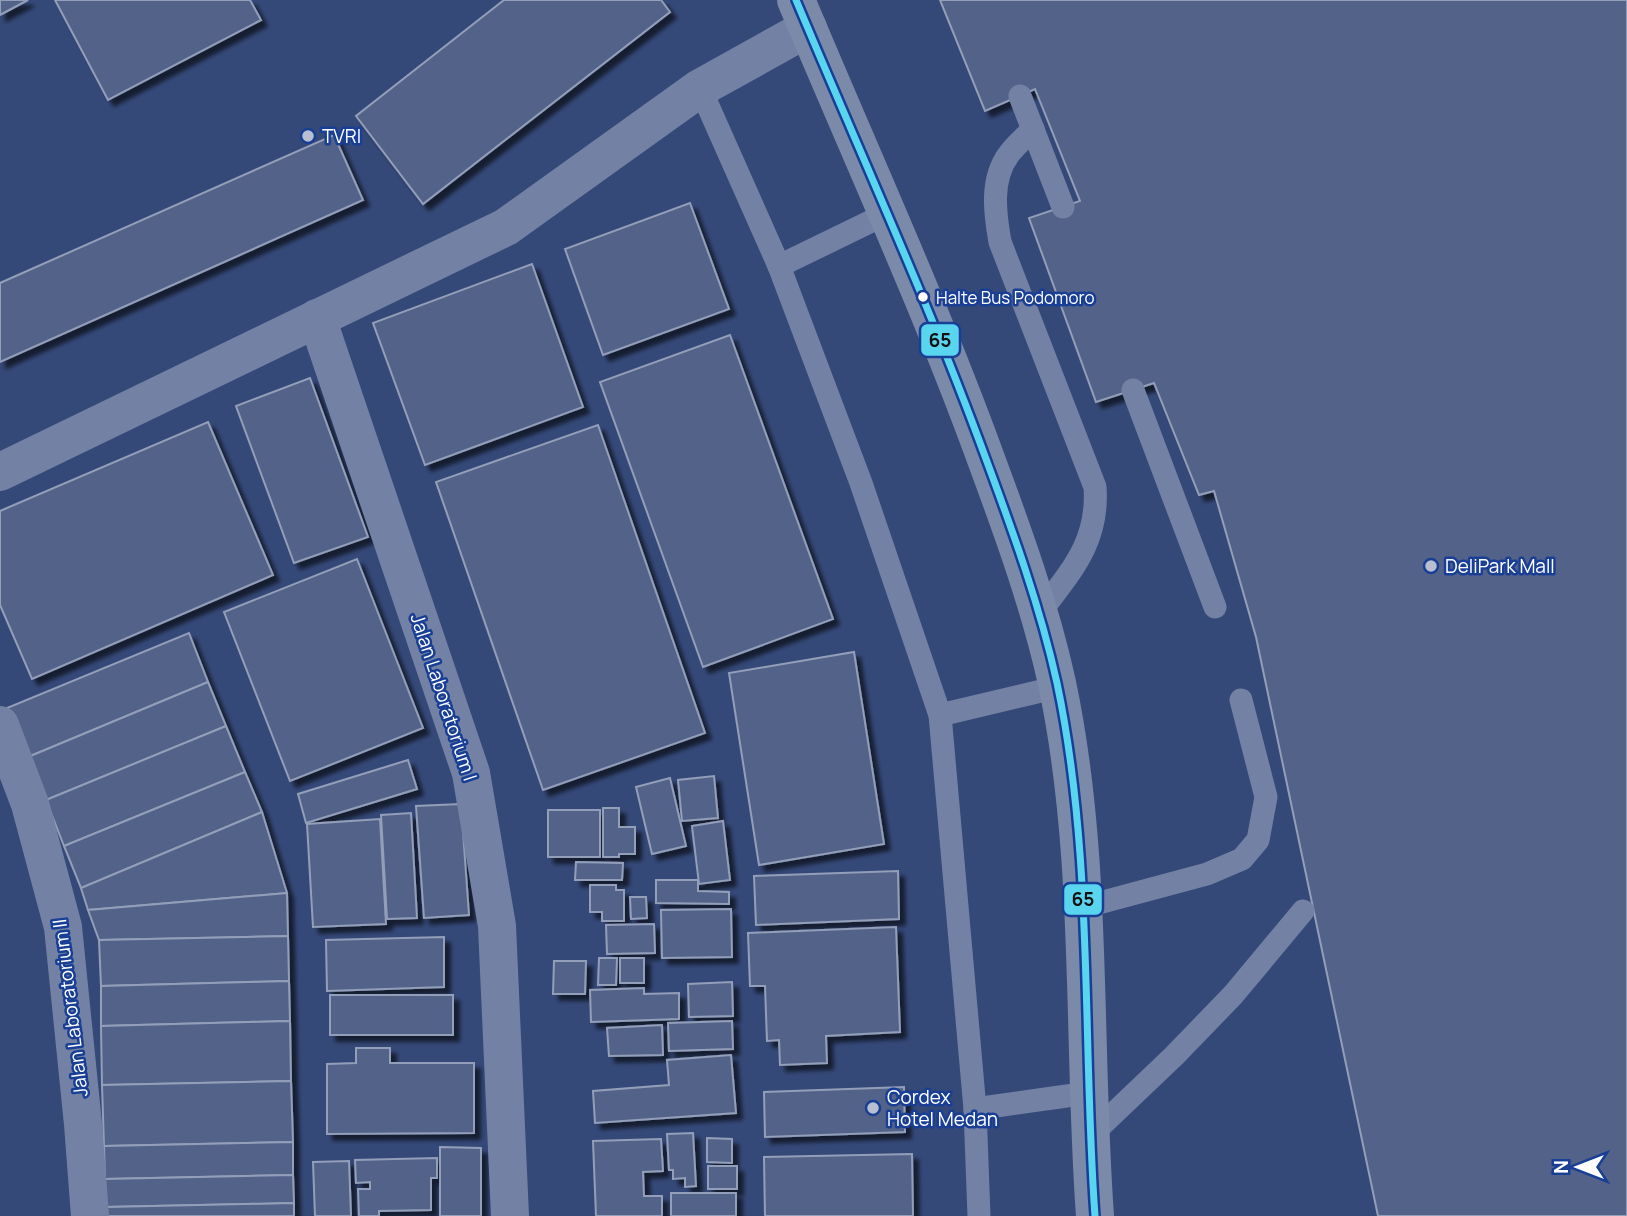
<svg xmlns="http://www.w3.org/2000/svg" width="1627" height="1216" viewBox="0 0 1627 1216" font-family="Manrope,sans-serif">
<defs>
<filter id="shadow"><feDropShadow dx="6" dy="6" stdDeviation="2" flood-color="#0009"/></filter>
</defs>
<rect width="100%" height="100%" fill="#354979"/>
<g fill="#526288" stroke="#939eb9" stroke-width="2" filter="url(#shadow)">
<polygon points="0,0 28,0 0,15"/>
<polygon points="55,0 250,0 261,20 108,100"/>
<polygon points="504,0 661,0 670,12 423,204 356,116"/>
<polygon points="940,0 1627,0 1627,1216 1378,1216 1256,637 1214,491 1199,495 1154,383 1096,402 1029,218 1080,201 1035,89 985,111"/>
<polygon points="334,135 363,200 0,362 0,283"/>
<polygon points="690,203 729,309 603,355 565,249"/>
<polygon points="532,264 583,407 425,465 373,323"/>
<polygon points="730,335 833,619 703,667 600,382"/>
<polygon points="310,378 368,537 294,563 236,406"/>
<polygon points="208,422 273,575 32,679 0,605 0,511"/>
<polygon points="598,425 705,733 543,790 436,482"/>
<polygon points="357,559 423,728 290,781 224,612"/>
<polygon points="189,633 208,682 28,757 7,708"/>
<polygon points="854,652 884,844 759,865 729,673"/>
<polygon points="208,682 226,726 46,800 28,757"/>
<polygon points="226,726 245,772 64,846 46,800"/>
<polygon points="408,760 417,789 306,823 298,794"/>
<polygon points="245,772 262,812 81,888 64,846"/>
<polygon points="714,776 718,818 682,821 678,780"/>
<polygon points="670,778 686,846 652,854 636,787"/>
<polygon points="461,804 469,915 424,918 416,806"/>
<polygon points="603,808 619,808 619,827 635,827 635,854 619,854 619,857 603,857"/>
<rect x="548" y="810" width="52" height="47"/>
<polygon points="262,812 287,893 88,910 81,888"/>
<polygon points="411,813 417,918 387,919 381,815"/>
<polygon points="380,819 386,924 313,927 307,824"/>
<polygon points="723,821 730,880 699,884 692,826"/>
<polygon points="576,862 623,863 622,880 575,880"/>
<polygon points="898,871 899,919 756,925 754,876"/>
<polygon points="656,880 698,880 698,891 729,892 729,904 656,903"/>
<polygon points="590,885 616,885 616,890 624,890 624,921 602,921 602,912 590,912"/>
<polygon points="287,893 288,936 99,940 88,910"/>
<polygon points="630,897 646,897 647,918 631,919"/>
<polygon points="731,909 732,957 662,958 661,910"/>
<polygon points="654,924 655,953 607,954 606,925"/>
<polygon points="896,927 900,1032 826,1036 827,1063 780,1065 779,1040 767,1041 765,986 750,986 748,933"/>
<polygon points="288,936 289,981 101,986 99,940"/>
<polygon points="444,937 444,987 327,991 326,940"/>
<polygon points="599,958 617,958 616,985 598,985"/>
<rect x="620" y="958" width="24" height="25"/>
<polygon points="554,961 586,961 585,994 553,994"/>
<polygon points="289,981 290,1021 101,1026 101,986"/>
<polygon points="732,982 733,1016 689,1017 688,984"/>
<polygon points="644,988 644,994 679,993 679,1019 591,1022 590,990"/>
<rect x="330" y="995" width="123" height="40"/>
<polygon points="290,1021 291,1081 102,1085 101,1026"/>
<polygon points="732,1021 733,1049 669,1051 668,1023"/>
<polygon points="662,1025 663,1055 609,1056 607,1028"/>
<polygon points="356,1048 390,1048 390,1063 474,1063 474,1133 327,1134 327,1064 356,1063"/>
<polygon points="731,1055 736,1113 595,1123 593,1091 669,1085 667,1060"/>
<polygon points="291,1081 293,1142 104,1146 102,1085"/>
<polygon points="904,1087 905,1132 765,1137 764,1092"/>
<polygon points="693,1133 696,1186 685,1187 685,1178 673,1179 673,1170 669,1170 667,1134"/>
<polygon points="707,1138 732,1139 732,1163 707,1162"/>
<polygon points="661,1139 663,1171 643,1172 644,1196 662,1196 662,1216 596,1216 593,1141"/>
<polygon points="293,1142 293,1175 105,1179 104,1146"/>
<polygon points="440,1147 481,1148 481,1216 440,1216"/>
<polygon points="912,1154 913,1216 765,1216 764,1157"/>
<polygon points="437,1158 437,1178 431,1178 431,1210 379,1211 379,1216 359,1216 358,1189 370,1189 370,1182 356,1183 355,1160"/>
<polygon points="349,1161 351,1216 315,1216 313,1162"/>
<rect x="708" y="1166" width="29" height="23"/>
<polygon points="293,1175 294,1203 106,1207 105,1179"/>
<rect x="671" y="1193" width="65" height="23"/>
<polygon points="294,1203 294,1216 106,1216 106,1207"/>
</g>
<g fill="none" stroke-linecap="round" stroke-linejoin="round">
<g stroke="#7382a4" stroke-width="23">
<polyline points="700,88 779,266 861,483 940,715 975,1109 979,1216"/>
<polyline points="1020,96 1063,207"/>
<path d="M 1033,129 C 1025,137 1016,145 1009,154 C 990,179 995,214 1000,242 L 1095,487 C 1099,543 1070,572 1039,614"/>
<polyline points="779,266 888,213"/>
<polyline points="1133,390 1215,607"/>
<polyline points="940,715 1058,687"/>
<polyline points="1084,907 1207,874 1242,859 1258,840 1266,797 1241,700"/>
<polyline points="975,1109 1088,1093"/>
<polyline points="1089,1137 1174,1056 1233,995 1303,911"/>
</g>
<g stroke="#7382a4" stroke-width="38">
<polyline points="317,318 471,773 497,926 510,1216"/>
<polyline points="0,472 506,227 700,88 808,28"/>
<polyline points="0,725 30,804 63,927 83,1124 90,1216"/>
</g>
<path stroke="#7c8aaa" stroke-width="38" d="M 796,0 C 860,153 929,303 986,459 C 1013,532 1040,606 1057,683 C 1094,858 1082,1038 1095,1216"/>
<defs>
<path id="bus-1" d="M 796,0 C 860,153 929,303 986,459 C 1013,532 1040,606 1057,683 C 1094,858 1082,1038 1095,1216"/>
</defs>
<use href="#bus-1" stroke="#183e96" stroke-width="12"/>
<use href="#bus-1" stroke="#5ad5f0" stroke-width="7"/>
</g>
<g fill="#b8bfd0" stroke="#183e96" stroke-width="2.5">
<circle cx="308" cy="136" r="7"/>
<circle cx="1431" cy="566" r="7"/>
<circle cx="873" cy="1108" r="7"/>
</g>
<circle fill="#fff" stroke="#183e96" stroke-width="2.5" cx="923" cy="297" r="6"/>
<g text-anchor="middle" stroke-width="5" stroke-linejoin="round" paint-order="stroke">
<g font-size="17" fill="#fff" stroke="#183e96" text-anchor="start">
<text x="936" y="304">Halte Bus Podomoro</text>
</g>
<g font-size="19" fill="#fff" stroke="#183e96" text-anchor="start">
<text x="322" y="143">TVRI</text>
<text x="1445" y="573">DeliPark Mall</text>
<text x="887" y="1104">Cordex<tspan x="887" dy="22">Hotel Medan</tspan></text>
</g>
<g font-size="19" fill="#fff" stroke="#183e96">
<text transform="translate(444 697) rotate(72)" y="7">Jalan Laboratorium I</text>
<text transform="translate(70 1008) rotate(-97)" y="7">Jalan Laboratorium II</text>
</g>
</g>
<g stroke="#183e96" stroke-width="2.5">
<rect x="920" y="323" width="40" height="34" rx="7" fill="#5ad5f0"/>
<rect x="1063" y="883" width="40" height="33" rx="7" fill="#5ad5f0"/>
</g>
<g font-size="19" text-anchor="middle" font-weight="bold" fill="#111">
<text x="940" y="347">65</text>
<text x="1083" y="906">65</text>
</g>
<g transform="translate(1578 1167) rotate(270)" stroke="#183e96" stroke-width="5" paint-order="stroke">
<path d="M0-5L12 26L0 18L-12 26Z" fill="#ffffff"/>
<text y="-10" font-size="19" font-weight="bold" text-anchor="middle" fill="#ffffff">N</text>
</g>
</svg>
